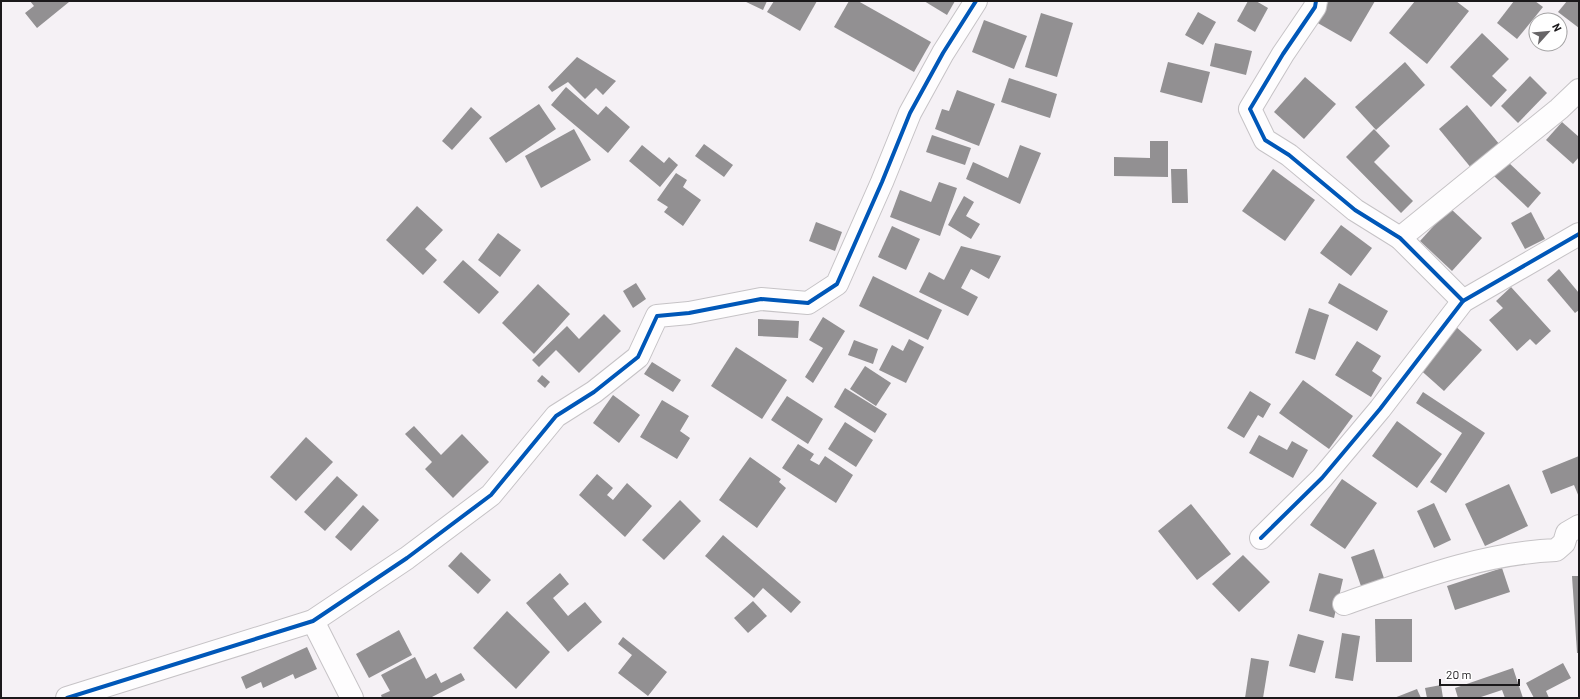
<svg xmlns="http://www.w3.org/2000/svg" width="1580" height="699" viewBox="0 0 1580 699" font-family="Barlow,sans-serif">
<rect width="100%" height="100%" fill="#f5f1f5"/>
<g fill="#929092">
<polygon points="30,1 68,1 69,2 37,28 25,13 34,6"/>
<polygon points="744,1 767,1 763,10"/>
<polygon points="774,1 817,1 800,31 767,12"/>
<polygon points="849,1 858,1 931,42 914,72 834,27"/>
<polygon points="924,1 955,1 947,15"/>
<polygon points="1248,1 1256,1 1268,8 1255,32 1237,21"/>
<polygon points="1329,1 1375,1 1351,42 1316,22"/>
<polygon points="1415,1 1456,1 1469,11 1427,64 1389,33"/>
<polygon points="1514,1 1535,1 1543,7 1517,39 1497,23"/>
<polygon points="1567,1 1579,1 1579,28 1558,12"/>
<polygon points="1198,12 1216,22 1203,45 1185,35"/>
<polygon points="1041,13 1073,23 1057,77 1025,67"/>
<polygon points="984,20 1027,36 1014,69 972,52"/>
<polygon points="1482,33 1509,59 1492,76 1507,90 1491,107 1450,67"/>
<polygon points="1215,43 1252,51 1246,75 1210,66"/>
<polygon points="577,57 616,81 603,95 596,88 585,99 568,82 552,92 548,87"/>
<polygon points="1168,62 1210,72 1202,103 1160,92"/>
<polygon points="1405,62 1425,85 1376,130 1355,107"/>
<polygon points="1530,76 1547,93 1518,123 1501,106"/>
<polygon points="1305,77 1336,104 1304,139 1274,112"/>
<polygon points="1009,78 1057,94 1050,118 1001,102"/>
<polygon points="566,87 598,115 606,106 630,127 608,153 551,105"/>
<polygon points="957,90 995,104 979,146 935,129 942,109 949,111"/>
<polygon points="539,104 556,129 506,163 489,138"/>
<polygon points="1467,105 1500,145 1472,169 1439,129"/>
<polygon points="471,107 482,117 452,150 442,141"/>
<polygon points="1562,122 1579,137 1579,157 1573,164 1546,140"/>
<polygon points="574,129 591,160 541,188 525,156"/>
<polygon points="1374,129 1390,146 1374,162 1413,201 1401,213 1346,157"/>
<polygon points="932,135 971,148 965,165 926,152"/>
<polygon points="1150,141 1168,141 1168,177 1114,176 1114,157 1150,158"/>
<polygon points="704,144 733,165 724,177 695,156"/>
<polygon points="642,145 664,163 669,157 678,165 660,187 629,161"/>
<polygon points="1020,145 1041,153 1020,204 966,179 973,162 1008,178"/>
<polygon points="1508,162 1541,193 1528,208 1494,176"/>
<polygon points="1171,169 1187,169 1188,203 1172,203"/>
<polygon points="1273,169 1315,200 1285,241 1242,211"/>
<polygon points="676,173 687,180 683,187 701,200 683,226 664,212 668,207 657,200"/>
<polygon points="939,182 957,188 940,236 890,217 900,190 931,202"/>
<polygon points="964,196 974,202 966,216 980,224 971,239 948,225"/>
<polygon points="417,206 443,230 425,249 437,260 423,275 386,240"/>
<polygon points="1450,208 1482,238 1452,271 1420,241"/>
<polygon points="1531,212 1545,239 1525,249 1511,223"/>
<polygon points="816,222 842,232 835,251 809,241"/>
<polygon points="1341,225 1372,248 1351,276 1320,253"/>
<polygon points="892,226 920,239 906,270 878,257"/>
<polygon points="498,233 521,250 500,277 478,260"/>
<polygon points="961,246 1001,256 989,279 971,269 961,288 978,297 968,316 919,292 929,272 944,280"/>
<polygon points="463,260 499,292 479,314 443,282"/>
<polygon points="1559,269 1579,293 1579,310 1575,313 1547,280"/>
<polygon points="873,276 942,310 928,340 859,306"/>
<polygon points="636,283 646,299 633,308 623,291"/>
<polygon points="1339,283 1388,311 1377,331 1328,303"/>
<polygon points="538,284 570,314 534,354 502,323"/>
<polygon points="1511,287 1551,331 1536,345 1530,339 1517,351 1489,320 1503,308 1496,301"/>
<polygon points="1309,308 1329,315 1315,360 1295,353"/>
<polygon points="604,314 621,331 579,373 556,350 539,367 532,360 567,326 579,339"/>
<polygon points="823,317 845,331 813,383 805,377 823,348 809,340"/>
<polygon points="758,319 799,321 798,338 758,336"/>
<polygon points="1454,325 1482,350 1444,391 1416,366"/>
<polygon points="909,339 924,347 906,383 879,370 892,345 903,351"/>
<polygon points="854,340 878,349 873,364 848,355"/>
<polygon points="1357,341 1381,356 1372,371 1382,378 1371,397 1335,375"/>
<polygon points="736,347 787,380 762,419 711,386"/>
<polygon points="652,362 681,380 673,392 644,374"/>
<polygon points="865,366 891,383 876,406 850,389"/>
<polygon points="542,375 550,382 545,388 537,381"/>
<polygon points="1303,380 1353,416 1329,449 1279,413"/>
<polygon points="845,388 887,414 875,433 834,407"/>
<polygon points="1250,391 1271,404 1263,418 1258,415 1244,438 1227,428"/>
<polygon points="1423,392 1485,433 1446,493 1430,482 1462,433 1416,403"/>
<polygon points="613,395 640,415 619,443 593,423"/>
<polygon points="787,396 823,419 808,444 771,420"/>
<polygon points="662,400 689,416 680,431 690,438 677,459 640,437"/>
<polygon points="1397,421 1442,454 1417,488 1372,456"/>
<polygon points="845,422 873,440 856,467 828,449"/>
<polygon points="414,426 441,455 462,434 489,462 453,498 425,469 432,462 405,434"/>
<polygon points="1259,435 1287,450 1292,441 1308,450 1293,478 1249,453"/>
<polygon points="306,437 333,462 296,501 270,477"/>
<polygon points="798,444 814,454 810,460 819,465 825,456 853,475 836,503 782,468"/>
<polygon points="1579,456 1579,497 1574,485 1551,494 1542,471"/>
<polygon points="750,457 781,479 779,482 786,488 757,528 719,500"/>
<polygon points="597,474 613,488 607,495 613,500 627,483 652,506 625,537 579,495"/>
<polygon points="337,476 358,495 325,531 304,512"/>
<polygon points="1342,479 1377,503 1345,549 1310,525"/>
<polygon points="1509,484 1528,526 1485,546 1465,504"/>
<polygon points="680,500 701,521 664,560 642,540"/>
<polygon points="1434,503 1451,540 1434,548 1417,511"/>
<polygon points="1191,504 1231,554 1197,580 1158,531"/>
<polygon points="363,505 379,520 351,551 335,537"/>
<polygon points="723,535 801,602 791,613 763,588 754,598 705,556"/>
<polygon points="1374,549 1386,584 1363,592 1351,557"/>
<polygon points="461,552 491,580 478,594 448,566"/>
<polygon points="1243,555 1270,582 1239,612 1212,584"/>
<polygon points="1502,568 1510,592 1455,610 1447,586"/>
<polygon points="560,573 569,584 553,598 568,616 585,602 602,622 568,652 526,603"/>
<polygon points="1319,573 1343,579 1334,618 1309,611"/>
<polygon points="1572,576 1579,576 1579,653 1577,653"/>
<polygon points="753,601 767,616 748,633 734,618"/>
<polygon points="507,611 550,652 516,689 473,648"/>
<polygon points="1375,619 1412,619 1412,662 1376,662"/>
<polygon points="399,630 412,655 369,678 356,654"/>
<polygon points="1342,633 1360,636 1353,681 1335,678"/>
<polygon points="1298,634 1324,641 1315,673 1289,666"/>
<polygon points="623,637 667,672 648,696 618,673 632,655 618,644"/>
<polygon points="307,647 317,669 295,679 293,674 263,688 261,682 246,689 241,677"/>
<polygon points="415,657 426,679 436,673 441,683 461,673 465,680 430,698 382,698 381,695 390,691 381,675"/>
<polygon points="1251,658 1269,661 1263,698 1245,698"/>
<polygon points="1563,663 1571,678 1546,691 1549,698 1534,698 1526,683"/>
<polygon points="1513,668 1523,698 1505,698 1502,690 1478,698 1458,698 1455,688"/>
<polygon points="1441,685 1443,698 1427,698 1425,688"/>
<polygon points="1417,689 1421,698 1394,698"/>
</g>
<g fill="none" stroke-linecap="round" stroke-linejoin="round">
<defs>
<g id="minor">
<polyline points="1316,1 1315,7 1283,54 1250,109 1265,140 1289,155 1355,210 1400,238 1463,301"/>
<polyline points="1400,238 1559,109 1579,90"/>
<polyline points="1261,538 1322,478 1380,409 1463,301 1579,234"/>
<path d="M 1344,604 C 1413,580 1482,553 1556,550 L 1564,543 L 1567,533 L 1579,526"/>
<polyline points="313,621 352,698"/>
</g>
<polyline id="tertiary" points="67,698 313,621 407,558 491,495 556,416 594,392 638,357 657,316 689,313 761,299 808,303 837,284 882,182 910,113 943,53 976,1"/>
</defs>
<use href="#minor" stroke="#c6c3c6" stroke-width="24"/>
<use href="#tertiary" stroke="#c6c3c6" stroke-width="24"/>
<use href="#minor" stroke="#fefdfe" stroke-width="22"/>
<use href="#tertiary" stroke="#fefdfe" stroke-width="22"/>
<defs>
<g id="cycleway">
<polyline points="1316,1 1315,7 1283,54 1250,109 1265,140 1289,155 1355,210 1400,238 1463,301"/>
<polyline points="1261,538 1322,478 1380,409 1463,301 1579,234"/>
<polyline points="67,698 313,621 407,558 491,495 556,416 594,392 638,357 657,316 689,313 761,299 808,303 837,284 882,182 910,113 943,53 976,1"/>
</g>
</defs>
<use href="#cycleway" stroke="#fff" stroke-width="6"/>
<use href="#cycleway" stroke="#0057b8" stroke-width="4"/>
</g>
<rect width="1580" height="699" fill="none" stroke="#1b191b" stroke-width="4"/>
<g transform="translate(1548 32) rotate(63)"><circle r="19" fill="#ffffff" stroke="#a4a3a4"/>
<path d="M0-3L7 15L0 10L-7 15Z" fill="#676567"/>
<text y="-6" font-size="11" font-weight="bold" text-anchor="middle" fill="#1b191b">N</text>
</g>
<path d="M1440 679v6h79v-6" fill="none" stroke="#1b191b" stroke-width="2"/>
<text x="1446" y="679" font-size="12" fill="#1b191b" stroke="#ffffff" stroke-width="3" paint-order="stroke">20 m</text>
</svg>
